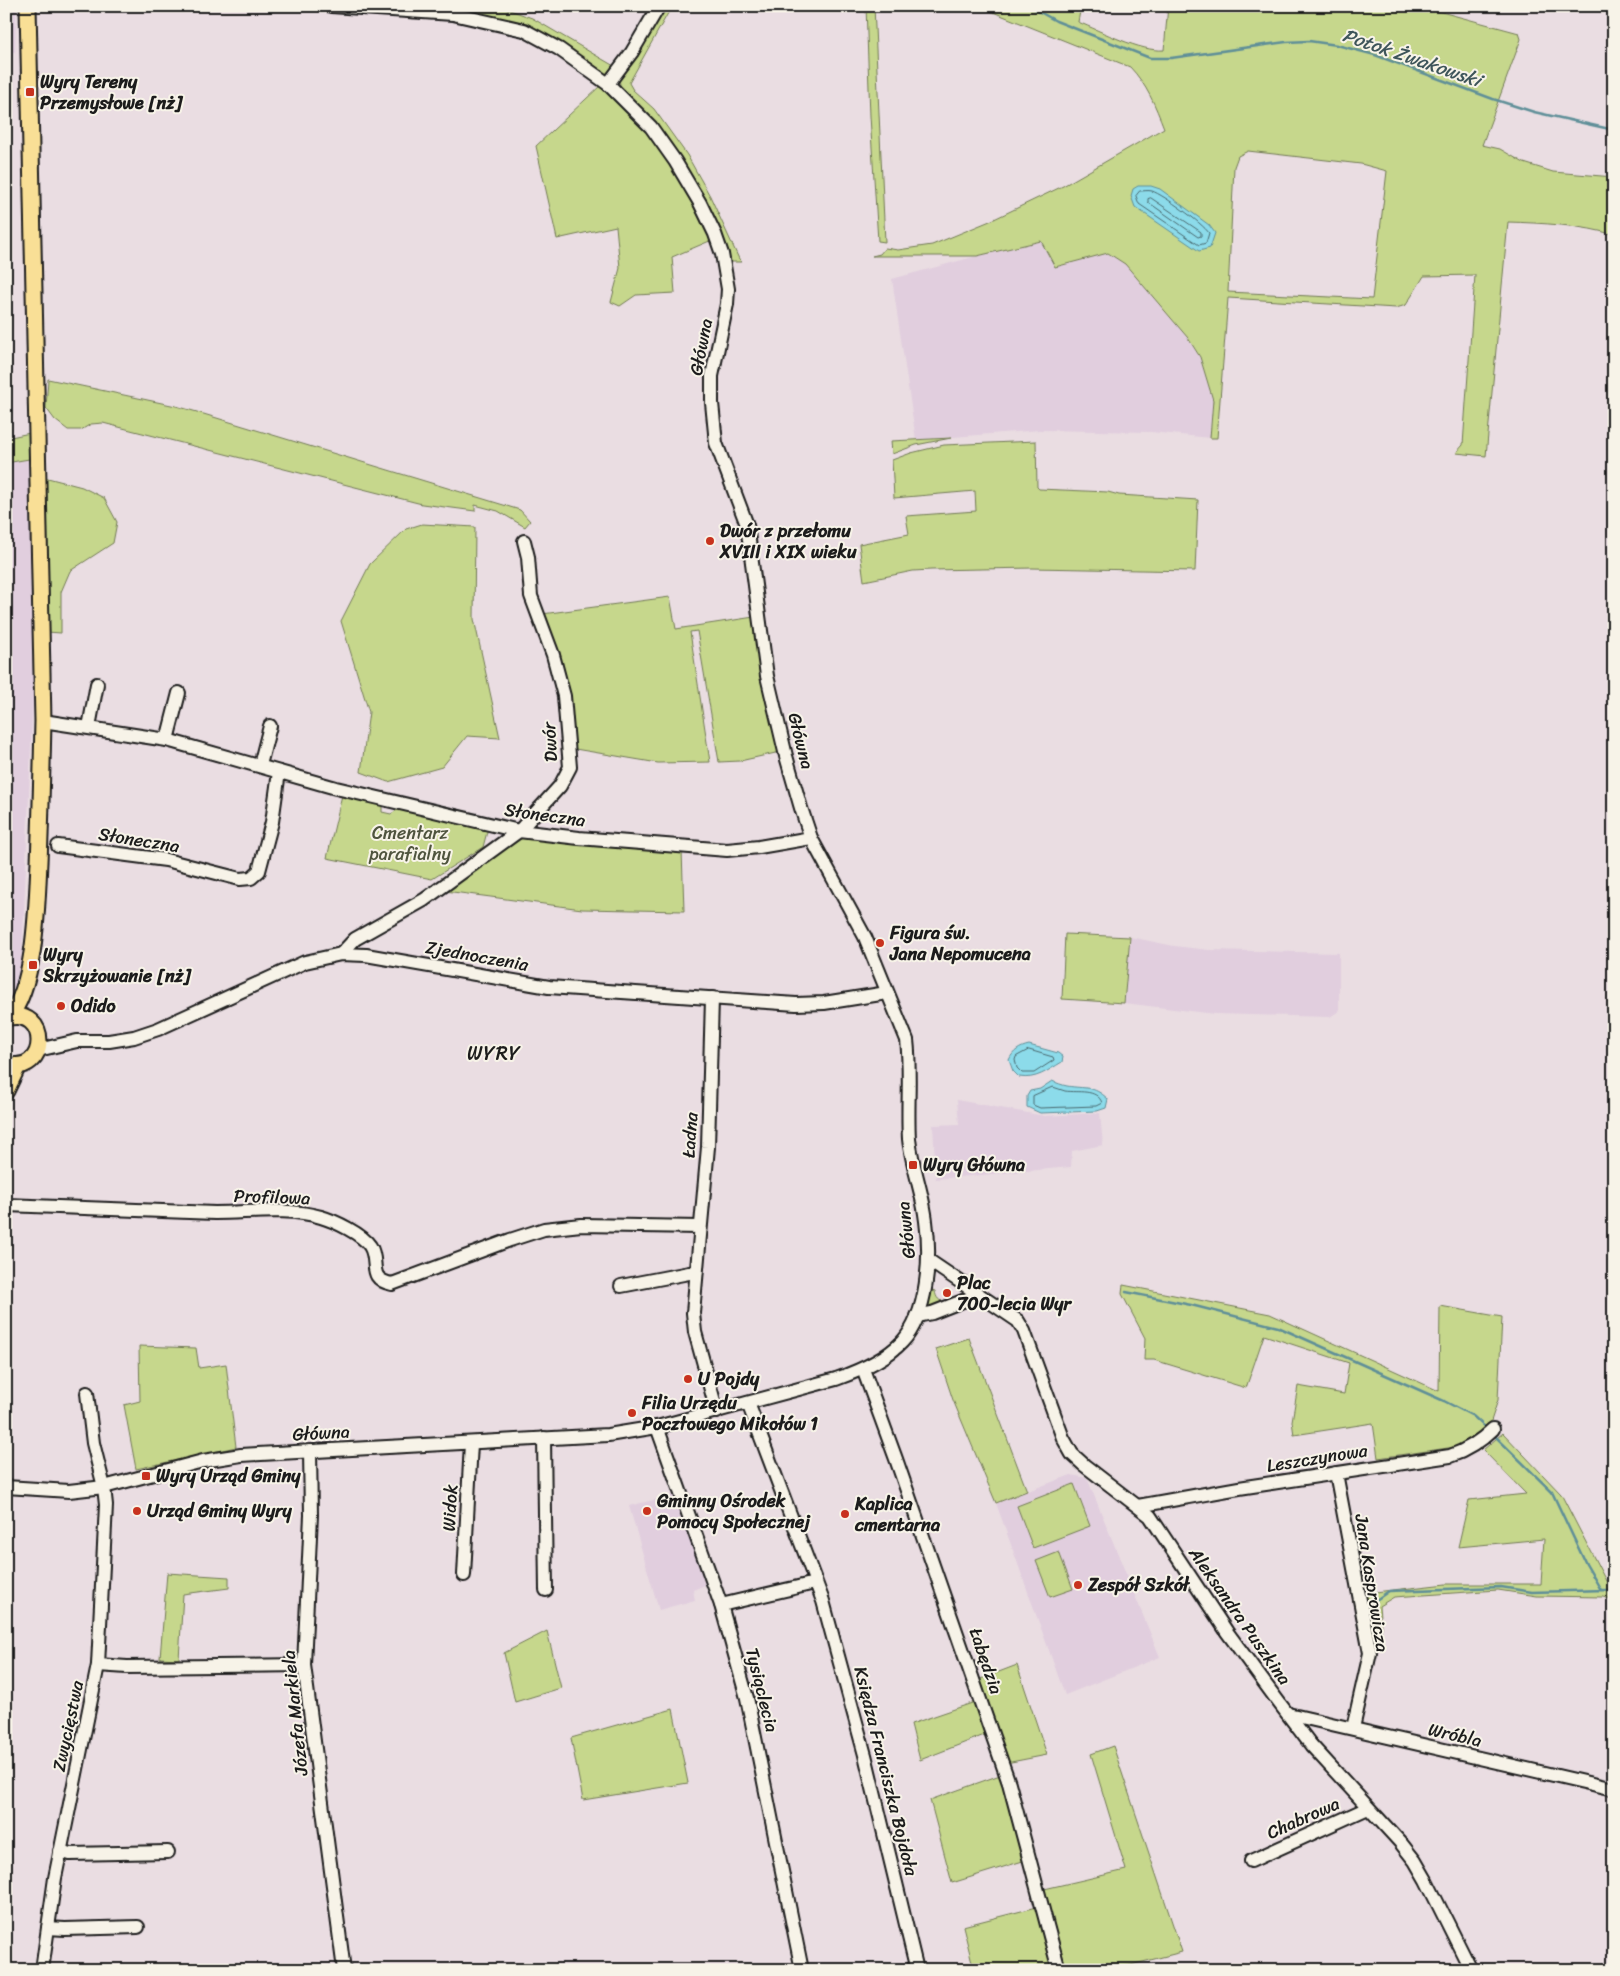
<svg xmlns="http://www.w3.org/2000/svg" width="1620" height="1976" viewBox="0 0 1620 1976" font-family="Sriracha,sans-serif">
<rect width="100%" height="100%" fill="#eadde2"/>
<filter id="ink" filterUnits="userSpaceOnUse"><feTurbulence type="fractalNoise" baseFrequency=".02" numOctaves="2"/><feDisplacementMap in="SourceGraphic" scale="10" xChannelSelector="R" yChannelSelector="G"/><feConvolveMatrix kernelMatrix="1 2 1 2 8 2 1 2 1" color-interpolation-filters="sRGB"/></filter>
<g filter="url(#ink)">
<g fill="#e1cede">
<polygon points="6,6 16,6 15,52 6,53"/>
<polygon points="1042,241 1055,267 1108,253 1125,263 1188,338 1200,357 1213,400 1210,438 1151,432 1040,430 916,440 892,279 977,256"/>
<polygon points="29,459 34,521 34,674 23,936 17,1020 6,1025 6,463"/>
<polygon points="1130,937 1174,946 1209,950 1339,953 1339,1011 1330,1017 1215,1014 1124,1003"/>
<polygon points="957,1100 1045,1116 1100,1113 1103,1145 1072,1151 1071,1167 936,1179 933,1125 959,1124"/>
<polygon points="1071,1475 1087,1478 1160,1657 1065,1695 996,1503"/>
<polygon points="674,1495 705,1585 693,1590 695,1600 659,1610 629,1506"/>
</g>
<g fill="#c6d78c" stroke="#717a54" fill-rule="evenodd">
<polygon points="418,6 499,6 532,18 614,66 606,75 525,26"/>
<polygon points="661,6 672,6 629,83 633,90 654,109 687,155 710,196 739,259 742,262 731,262 715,223 620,85 619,78"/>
<polygon points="866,6 874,6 885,242 878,241 870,116"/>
<path d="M 978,6 L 1081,6 L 1078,22 C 1101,31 1141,52 1164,50 L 1168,6 L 1419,6 L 1519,33 L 1521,39 L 1482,145 L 1500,149 L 1524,163 L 1553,172 L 1614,177 L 1614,235 C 1584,225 1540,223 1508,222 L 1486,456 L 1456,453 L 1463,445 L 1475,275 L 1424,276 L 1406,305 L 1396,308 L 1228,298 L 1217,438 L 1210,438 L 1213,400 L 1200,357 L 1188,338 L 1125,264 L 1108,253 L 1055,267 L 1041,241 L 977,256 L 872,256 L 880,254 L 885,248 L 898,250 L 932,245 L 990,221 L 1063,186 L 1164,128 C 1155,105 1147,85 1130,67 ZM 1248,151 L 1361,164 L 1387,171 L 1372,299 L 1228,292 L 1234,167 L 1238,156 Z"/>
<polygon points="601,85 645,127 666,157 712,240 672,257 675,293 636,295 620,306 611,302 620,268 616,226 557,239 536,146"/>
<polygon points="48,379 176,406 197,412 520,510 530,521 525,527 498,511 475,505 475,511 422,504 103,423 91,424 81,430 68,430 55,420 46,408"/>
<polygon points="30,433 29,459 6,463 6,438"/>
<polygon points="951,438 916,445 892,454 891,441"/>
<polygon points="1036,441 1037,487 1039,489 1108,492 1119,495 1198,500 1195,571 1032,568 931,570 913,571 864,581 859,544 909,534 906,516 976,511 975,491 894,498 892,460 911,453 944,445"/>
<polygon points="44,477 82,487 104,498 117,522 113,543 70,571 61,592 61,633 47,632"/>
<polygon points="422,524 475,527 474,619 500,738 467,736 442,767 388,782 361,772 369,712 341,621 370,564 406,529"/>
<polygon points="670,597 676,629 754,617 780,752 740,761 719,762 697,631 690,632 710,762 658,763 575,749 567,687 542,614"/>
<polygon points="342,795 382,804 382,812 391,814 400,808 488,828 483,847 432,879 327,858"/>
<polygon points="521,834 682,850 684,911 582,909 445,891"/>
<polygon points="1065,934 1130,937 1124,1003 1062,999"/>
<polygon points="1123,1285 1270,1314 1439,1391 1440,1306 1502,1317 1498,1400 1490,1424 1483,1433 1462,1446 1378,1458 1373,1423 1294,1435 1292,1421 1298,1386 1344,1394 1349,1363 1264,1335 1246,1388 1154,1360 1144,1360 1145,1338 1122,1294"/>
<path d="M 932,1290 L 935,1291 C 936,1298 939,1302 946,1301 L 931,1308 L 928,1307 Z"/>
<polygon points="969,1338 1027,1491 996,1503 953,1400 936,1349"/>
<polygon points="139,1346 196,1348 199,1368 226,1364 236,1447 136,1469 124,1405 140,1401"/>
<polygon points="1503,1433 1561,1494 1606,1581 1614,1586 1614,1601 1603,1597 1537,1596 1498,1590 1394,1597 1379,1606 1383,1647 1376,1646 1366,1593 1446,1584 1541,1584 1544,1539 1458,1547 1469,1500 1526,1494 1483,1450"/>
<polygon points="1074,1484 1090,1526 1033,1548 1017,1506"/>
<polygon points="1059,1552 1073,1589 1050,1597 1036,1561"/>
<polygon points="167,1573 229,1577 229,1588 183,1594 179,1659 160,1658"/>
<polygon points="547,1631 561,1688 515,1702 504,1653"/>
<polygon points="1017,1665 1047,1755 1006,1763 987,1734 920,1760 911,1724 978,1701 978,1680"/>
<polygon points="673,1709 688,1783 583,1800 571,1738"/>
<polygon points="1113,1746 1182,1952 1111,1970 974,1970 963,1926 1037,1907 1040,1890 1126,1870 1091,1754"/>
<polygon points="1000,1775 1026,1860 952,1883 930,1800"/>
</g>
<g fill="#8cdbea" stroke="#5f8f98">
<polygon points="1138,186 1151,186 1160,189 1209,225 1215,233 1210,248 1199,251 1135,207 1131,196 1133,189"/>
<path d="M 1029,1045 L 1058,1053 L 1063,1057 L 1062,1062 C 1047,1071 1036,1080 1019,1077 L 1013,1071 L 1009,1060 C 1013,1051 1020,1047 1029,1045 Z"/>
<path d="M 1052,1081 C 1057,1083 1062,1085 1067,1086 C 1085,1089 1093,1085 1108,1099 L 1106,1108 L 1097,1111 L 1040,1113 L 1027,1107 L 1027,1096 L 1030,1091 L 1040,1089 Z"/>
</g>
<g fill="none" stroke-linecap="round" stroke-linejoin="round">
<g stroke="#49686e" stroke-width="1">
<path d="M 1140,191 C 1144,191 1148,190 1152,191 C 1164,195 1202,223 1209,233 L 1206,243 L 1199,245 L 1139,204 L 1136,196 Z"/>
<polygon points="1151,198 1201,232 1201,236 1198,237 1148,202 1148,199"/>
<polygon points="1029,1050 1053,1057 1054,1060 1034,1073 1022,1073 1017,1068 1015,1060 1016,1057"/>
<path d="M 1053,1087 C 1057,1088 1061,1090 1065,1091 C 1077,1093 1097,1088 1102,1103 L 1096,1106 L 1040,1108 L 1033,1105 L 1033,1096 Z"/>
</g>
<g stroke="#5f8f98" stroke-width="2.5">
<polyline points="1029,6 1056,21 1150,58 1171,58 1286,42 1309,41 1337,45 1375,55 1493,99 1534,112 1614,130"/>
<polyline points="1126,1292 1191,1305 1278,1327 1444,1401 1473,1416 1487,1429"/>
<polyline points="1496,1437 1552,1492 1586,1564 1601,1590"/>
<polyline points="1376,1600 1389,1591 1501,1587 1532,1592 1606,1590 1614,1594"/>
</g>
<defs>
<g id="minor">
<polyline points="608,84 632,52 659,6"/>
<polyline points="43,721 167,740 336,788 519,831 579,838 727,850 759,847 811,838"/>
<polyline points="89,727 97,684"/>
<polyline points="167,740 179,693"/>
<polyline points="260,765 270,726"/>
<polyline points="58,846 166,860 240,879 251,878 259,871 272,822 279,772"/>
<polyline points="341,954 355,939 424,900 519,831 560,786 570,767 564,696 553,655 531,596 528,557 524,541"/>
<polyline points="712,998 708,1147 693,1313 695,1332 717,1412"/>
<polyline points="38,1050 77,1041 109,1041 134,1037 158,1029 305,962 341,954 366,955 549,987 796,1004 824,1003 887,993"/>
<path d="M 6,1205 C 76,1208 146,1211 215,1213 C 250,1213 287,1207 321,1217 C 335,1221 362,1234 370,1246 C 380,1262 366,1279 392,1284 L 510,1240 L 544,1229 L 581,1225 L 700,1227"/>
<polyline points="928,1260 1018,1321 1024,1331 1063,1438 1072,1454 1084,1465 1150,1516 1227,1632 1280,1704 1311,1745 1400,1842 1415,1861 1426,1880 1471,1970"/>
<polyline points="621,1286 689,1273 695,1273"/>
<polyline points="917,1316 932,1313 978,1295"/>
<polyline points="863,1369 896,1459 1009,1783 1059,1970"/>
<polyline points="748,1403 823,1601 865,1755 917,1970"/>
<polyline points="657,1427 721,1605 747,1698 802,1970"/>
<polyline points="544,1438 546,1590"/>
<polyline points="310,1451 311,1515 304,1665 344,1970"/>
<polyline points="1336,1473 1370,1653 1353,1728"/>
<path d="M 6,1487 L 69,1491 L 104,1487 L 203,1461 L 241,1455 L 608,1435 L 657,1427 L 836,1379 C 859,1371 885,1360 902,1342 C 928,1314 931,1257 926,1221 C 923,1193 912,1167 909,1139 C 907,1106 911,1073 907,1040 L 865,937 L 811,838 L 801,808 L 786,756 L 767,676 L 747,525 L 716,443 L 712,403 L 712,376 L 727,304 L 728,289 L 722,254 L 715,234 L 700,203 L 675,161 L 651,127 L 608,84 L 559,49 L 524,30 L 453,14 L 331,6"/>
<path d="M 1138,1506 L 1239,1488 L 1450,1456 C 1468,1450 1480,1442 1493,1429"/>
<polyline points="464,1575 471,1443"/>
<polyline points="721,1605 815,1583"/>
<polyline points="98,1665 127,1667 304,1665"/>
<polyline points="1288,1714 1614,1789"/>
<polyline points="60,1851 70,1854 168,1852"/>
<polyline points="1251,1861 1368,1808"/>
<polyline points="48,1928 65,1929 138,1927"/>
<polyline points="42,1970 55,1878 98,1665 106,1505 104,1487 93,1443 87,1393"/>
</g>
<g id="major">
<path d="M 9,1017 C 36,986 37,903 39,862 C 41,815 42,768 43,721 L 28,6"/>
<path d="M 6,1018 C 50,1005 50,1077 6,1064"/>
<polyline points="6,1091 18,1066"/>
</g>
</defs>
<use href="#minor" stroke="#1c1c1c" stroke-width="16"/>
<use href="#major" stroke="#1c1c1c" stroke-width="19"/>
<use href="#minor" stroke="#f7f3e8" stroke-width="12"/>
<use href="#major" stroke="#f9df96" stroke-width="15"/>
</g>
</g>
<g fill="#c8321e" stroke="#f7f3e8" stroke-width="2">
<rect x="25" y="87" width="10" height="10" rx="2.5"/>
<circle cx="710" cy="541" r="5"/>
<circle cx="880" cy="943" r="5"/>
<rect x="28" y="960" width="10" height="10" rx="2.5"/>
<circle cx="61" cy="1006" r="5"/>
<rect x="908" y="1160" width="10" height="10" rx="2.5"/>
<circle cx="947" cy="1293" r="5"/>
<circle cx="688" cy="1379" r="5"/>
<circle cx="632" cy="1413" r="5"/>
<rect x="141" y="1471" width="10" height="10" rx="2.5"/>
<circle cx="137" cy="1511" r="5"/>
<circle cx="647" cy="1511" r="5"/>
<circle cx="845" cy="1514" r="5"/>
<circle cx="1078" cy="1585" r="5"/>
</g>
<g text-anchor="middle" stroke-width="4" stroke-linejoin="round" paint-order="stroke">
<g font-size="18" font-weight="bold" fill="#1c1c1c" stroke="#f7f3e8" text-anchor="start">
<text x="40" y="88">Wyry Tereny<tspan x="40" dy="21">Przemysłowe [nż]</tspan></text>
<text x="720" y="537">Dwór z przełomu<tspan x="720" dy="21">XVIII i XIX wieku</tspan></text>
<text x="890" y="939">Figura św.<tspan x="890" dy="21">Jana Nepomucena</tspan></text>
<text x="43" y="961">Wyry<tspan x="43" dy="21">Skrzyżowanie [nż]</tspan></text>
<text x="71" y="1012">Odido</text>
<text x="923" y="1171">Wyry Główna</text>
<text x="957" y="1289">Plac<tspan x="957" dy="21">700-lecia Wyr</tspan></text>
<text x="698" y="1385">U Pojdy</text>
<text x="642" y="1409">Filia Urzędu<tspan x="642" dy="21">Pocztowego Mikołów 1</tspan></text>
<text x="156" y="1482">Wyry Urząd Gminy</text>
<text x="657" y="1507">Gminny Ośrodek<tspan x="657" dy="21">Pomocy Społecznej</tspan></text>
<text x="855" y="1510">Kaplica<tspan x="855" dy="21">cmentarna</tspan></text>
<text x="147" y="1517">Urząd Gminy Wyry</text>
<text x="1088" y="1591">Zespół Szkół</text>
</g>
<g font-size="18" fill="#1c1c1c" stroke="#f7f3e8">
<text transform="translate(701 347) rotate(-79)" y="6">Główna</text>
<text transform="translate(801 741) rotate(76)" y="6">Główna</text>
<text transform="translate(550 742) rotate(-93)" y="6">Dwór</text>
<text transform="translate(545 815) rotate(8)" y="6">Słoneczna</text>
<text transform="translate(139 840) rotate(9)" y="6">Słoneczna</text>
<text transform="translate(477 956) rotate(10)" y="6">Zjednoczenia</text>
<text transform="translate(690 1135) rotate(-86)" y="6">Ładna</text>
<text transform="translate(272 1197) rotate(2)" y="6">Profilowa</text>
<text transform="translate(906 1230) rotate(-96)" y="6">Główna</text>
<text transform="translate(321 1433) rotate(-3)" y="6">Główna</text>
<text transform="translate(1317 1458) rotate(-9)" y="6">Leszczynowa</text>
<text transform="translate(450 1508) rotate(-87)" y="6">Widok</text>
<text transform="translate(1372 1583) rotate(81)" y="6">Jana Kasprowicza</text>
<text transform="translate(1240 1616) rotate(55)" y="6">Aleksandra Puszkina</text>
<text transform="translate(986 1661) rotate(71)" y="6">Łabędzia</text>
<text transform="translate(762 1690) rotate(76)" y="6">Tysiąclecia</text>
<text transform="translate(295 1713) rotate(-96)" y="6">Józefa Markiela</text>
<text transform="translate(68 1726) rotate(-78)" y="6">Zwycięstwa</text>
<text transform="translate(1455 1735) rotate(13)" y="6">Wróbla</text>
<text transform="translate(886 1771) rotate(76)" y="6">Księdza Franciszka Bojdoła</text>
<text transform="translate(1303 1818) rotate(-24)" y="6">Chabrowa</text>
</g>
<g font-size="18" fill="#4f543e" stroke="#f7f3e8">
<text x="410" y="839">Cmentarz<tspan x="410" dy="21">parafialny</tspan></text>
</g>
<g font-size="19" font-style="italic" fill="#3e555a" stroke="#f7f3e8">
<text transform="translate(1412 57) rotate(19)" y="7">Potok Żwakowski</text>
</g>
<g font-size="20" letter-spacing="1" fill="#1c1c1c" stroke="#f7f3e8">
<text x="494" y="1060">WYRY</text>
</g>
</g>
<rect width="1620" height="1976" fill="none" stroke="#f7f3e8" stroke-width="25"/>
<rect x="12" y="12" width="1595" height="1951" fill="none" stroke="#1c1c1c" stroke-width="2" filter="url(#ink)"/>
</svg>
